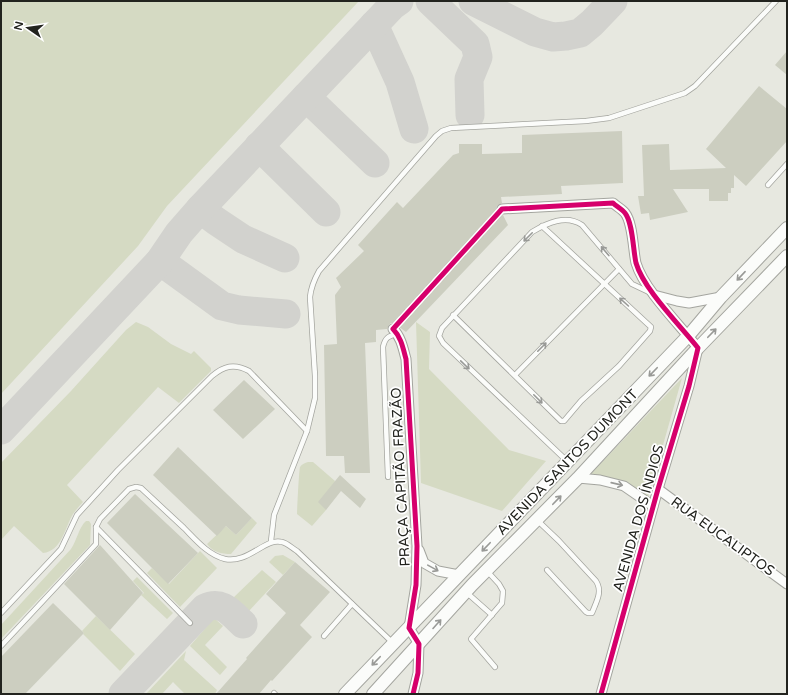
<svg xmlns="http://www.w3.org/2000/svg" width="788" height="695" viewBox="0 0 788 695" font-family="'Varela Round',sans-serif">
<rect width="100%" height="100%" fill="#e7e8e0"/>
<g fill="#d5dac3">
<polygon points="1,1 359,1 167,206 138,246 1,394"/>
<path d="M 136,322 L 148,327 L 171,344 L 191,354 L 194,351 L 211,368 L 211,371 L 179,403 L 158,387 L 67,485 L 83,502 C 79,506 76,510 73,514 C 65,527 62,551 43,553 L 14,526 L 1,540 L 1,463 L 71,391 L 126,330 Z"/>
<polygon points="416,322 430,332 429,369 509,450 546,461 502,511 421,483"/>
<polygon points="682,378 648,498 629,483 609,477 590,475"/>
<path d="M 308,462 L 313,462 L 335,481 L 326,510 L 312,526 L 297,514 C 297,508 299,470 300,467 C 302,464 305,463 308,462 Z"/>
<path d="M 252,518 L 257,523 L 231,554 C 221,554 213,552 207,544 L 226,526 L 236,535 Z"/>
<path d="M 86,521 L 89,521 L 91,524 L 90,545 L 1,639 L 1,625 L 71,549 C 77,540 79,527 86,521 Z"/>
<polygon points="200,551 217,568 180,607 147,573 152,568 169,584"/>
<polygon points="283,555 295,562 283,575 269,562 275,556"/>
<polygon points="262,570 276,582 248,612 233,598"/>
<polygon points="137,577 173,613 167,619 141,595 144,593 133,581"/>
<polygon points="96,616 135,654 120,671 83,634 84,633 82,631"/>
<polygon points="214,618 223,626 205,645 227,667 220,675 190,646"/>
<polygon points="186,651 184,660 217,690 215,694 185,694 173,682 162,694 146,694"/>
</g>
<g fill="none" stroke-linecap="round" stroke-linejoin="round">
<g stroke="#d2d2ce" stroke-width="29">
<polyline points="430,1 475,44 478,57 469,79 470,115"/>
<polyline points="473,1 535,32 553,37 566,36 580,33 592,23 613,1"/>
<polyline points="374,25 400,82 414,129"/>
<polyline points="306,97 375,163"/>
<polyline points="259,146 326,212"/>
<polyline points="200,209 216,221 243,239 285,258"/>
<polyline points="160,261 222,306 239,310 286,314"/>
<polyline points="1,430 160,261 179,233 200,209 392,6 399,1"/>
<path d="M 123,694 L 205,608 C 222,600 231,613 243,624"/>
</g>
</g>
<g fill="#cccec0">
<polygon points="787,51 787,75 775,65"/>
<polygon points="759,86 787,109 787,141 746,186 734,175 734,188 731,188 731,193 728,193 728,201 709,201 709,189 673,189 688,212 650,220 649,213 641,214 638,196 644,196 642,145 669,144 670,170 726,168 706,149"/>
<polygon points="622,131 623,183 561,186 562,194 501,197 502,203 497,206 496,210 499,214 503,215 508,225 406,332 395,324 391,323 389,325 387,329 376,330 376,342 365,343 370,473 345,473 344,456 326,456 324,345 337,344 335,295 341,287 336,278 364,251 358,245 397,202 403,208 453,155 459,153 459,144 482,144 482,154 522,153 522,135"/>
<polygon points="244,380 275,409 243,439 213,410"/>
<polygon points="178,447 252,518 236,535 226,526 217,536 153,475"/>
<polygon points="340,475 366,499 360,508 341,491 326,510 318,502"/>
<polygon points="135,494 198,553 168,584 107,523"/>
<polygon points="100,545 143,593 110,630 64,584"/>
<polygon points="295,562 330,592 300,625 312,637 272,681 271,680 259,694 216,694 247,659 246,658 286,613 266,594"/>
<polygon points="53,603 84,633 25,694 1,694 1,657"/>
</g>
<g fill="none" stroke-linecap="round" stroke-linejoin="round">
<polyline stroke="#c0c1b9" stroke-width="9" stroke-dasharray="9 4.5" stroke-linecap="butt" points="393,329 502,209"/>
<defs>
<g id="lane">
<polyline points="768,185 787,164"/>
<polyline points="453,315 561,421 564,421 581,401 619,366 650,331 651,327 542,226"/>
<polyline points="515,375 619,269"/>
<path d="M 567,461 L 443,343 L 439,336 L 442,328 L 532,232 C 547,223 566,214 582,225 L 632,284 L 651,293"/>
<path d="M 388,477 L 383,347 C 385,338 388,336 397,334"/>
<path d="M 537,520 L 559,541 L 596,581 C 603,592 596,602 592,613 L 588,613 L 586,612 L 547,570"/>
<polyline points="96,527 190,623"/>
<path d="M 271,541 L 274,515 L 307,431 L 315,398 L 315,376 L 310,297 C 311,287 314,280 319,271 L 436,136 L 442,131 L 451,128 L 586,121 L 609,118 L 685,93 L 695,86 L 776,1"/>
<polyline points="487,571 499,584 503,591 502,603 471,639 495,667"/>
<polyline points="466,592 492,615"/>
<path d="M 1,613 L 61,549 L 77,515 L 118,470 L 212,376 C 224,366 234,363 249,371 L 307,431"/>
<polyline points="324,636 352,604"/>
<path d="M 1,646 L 96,544 L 96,527 L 100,519 L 129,489 L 136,487 L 141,488 C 155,501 169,514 184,528 C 195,539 208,555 225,559 C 248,564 266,537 282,542 C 287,543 292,548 297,551 L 393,643"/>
<polyline points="274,693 275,694"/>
</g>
<g id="street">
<path d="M 502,209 L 613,203 C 616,206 622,209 625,213 C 633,223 633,250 636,263 C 644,290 680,325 698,348 L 689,386 L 658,489 L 601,694"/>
<polyline points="654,295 677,301 689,303 721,297"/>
<path d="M 393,329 C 401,337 403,348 406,359 L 417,546 L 416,585 L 409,628 L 419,644 L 418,673 L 413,694"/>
<polyline points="578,478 600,480 624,486 653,506"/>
<polyline points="658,489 787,584"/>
<polyline points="419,550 424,563 438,571 459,575"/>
</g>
<g id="secondary">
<polyline points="345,694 689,335 721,297 787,228"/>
<polyline points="373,694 472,585 578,478 698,348 787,256"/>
</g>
</defs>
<use href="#lane" stroke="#a4a59f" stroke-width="6"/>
<use href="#street" stroke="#a4a59f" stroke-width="11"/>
<use href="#secondary" stroke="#a4a59f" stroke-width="14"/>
<use href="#lane" stroke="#fbfcfa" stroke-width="4.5"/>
<use href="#street" stroke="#fbfcfa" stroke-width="9"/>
<use href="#secondary" stroke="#fbfcfa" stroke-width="12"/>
<defs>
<path id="cycleway" d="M 413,694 L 418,673 L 419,644 L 409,628 L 416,585 L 417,546 L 406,359 C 403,348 401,337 393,329 L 502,209 L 613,203 C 616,206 622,209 625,213 C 633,223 633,250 636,263 C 644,290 680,325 698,348 L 689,386 L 658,489 L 601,694"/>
</defs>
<use href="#cycleway" stroke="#fff" stroke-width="8"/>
<use href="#cycleway" stroke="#d6006c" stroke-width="5"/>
</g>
<defs><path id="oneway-shaft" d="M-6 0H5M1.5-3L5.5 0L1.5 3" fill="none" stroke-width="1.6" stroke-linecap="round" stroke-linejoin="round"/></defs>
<g stroke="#999a97">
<use href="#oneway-shaft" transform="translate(528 237) rotate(135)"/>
<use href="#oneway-shaft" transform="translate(605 251) rotate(-130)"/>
<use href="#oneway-shaft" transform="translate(741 276) rotate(133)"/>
<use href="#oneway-shaft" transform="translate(624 302) rotate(-138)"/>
<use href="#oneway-shaft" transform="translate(712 333) rotate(-46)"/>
<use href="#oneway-shaft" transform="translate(542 347) rotate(-45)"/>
<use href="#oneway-shaft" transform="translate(465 365) rotate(44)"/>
<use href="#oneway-shaft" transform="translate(653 372) rotate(134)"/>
<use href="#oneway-shaft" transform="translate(538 399) rotate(45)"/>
<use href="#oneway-shaft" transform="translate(617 484) rotate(13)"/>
<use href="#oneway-shaft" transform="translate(557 500) rotate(-46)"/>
<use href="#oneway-shaft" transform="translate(486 547) rotate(134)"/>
<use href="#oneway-shaft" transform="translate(433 568) rotate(29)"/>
<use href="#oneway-shaft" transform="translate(437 624) rotate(-48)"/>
<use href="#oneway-shaft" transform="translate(376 661) rotate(134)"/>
</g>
<g text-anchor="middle" stroke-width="3.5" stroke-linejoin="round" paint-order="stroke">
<g font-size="14" fill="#22231e" stroke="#fff">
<text transform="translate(567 462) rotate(-46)" y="5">AVENIDA SANTOS DUMONT</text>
<text transform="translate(400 477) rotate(-93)" y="5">PRAÇA CAPITÃO FRAZÃO</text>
<text transform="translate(638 518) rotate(-74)" y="5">AVENIDA DOS ÍNDIOS</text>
<text transform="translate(723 536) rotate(36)" y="5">RUA EUCALIPTOS</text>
</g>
</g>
<rect width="788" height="695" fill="none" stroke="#22231e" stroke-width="4"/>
<g transform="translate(28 28) rotate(283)" stroke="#ffffff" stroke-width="3" paint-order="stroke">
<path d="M0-3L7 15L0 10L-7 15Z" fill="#22231e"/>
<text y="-6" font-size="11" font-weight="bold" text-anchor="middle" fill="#22231e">N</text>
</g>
</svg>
